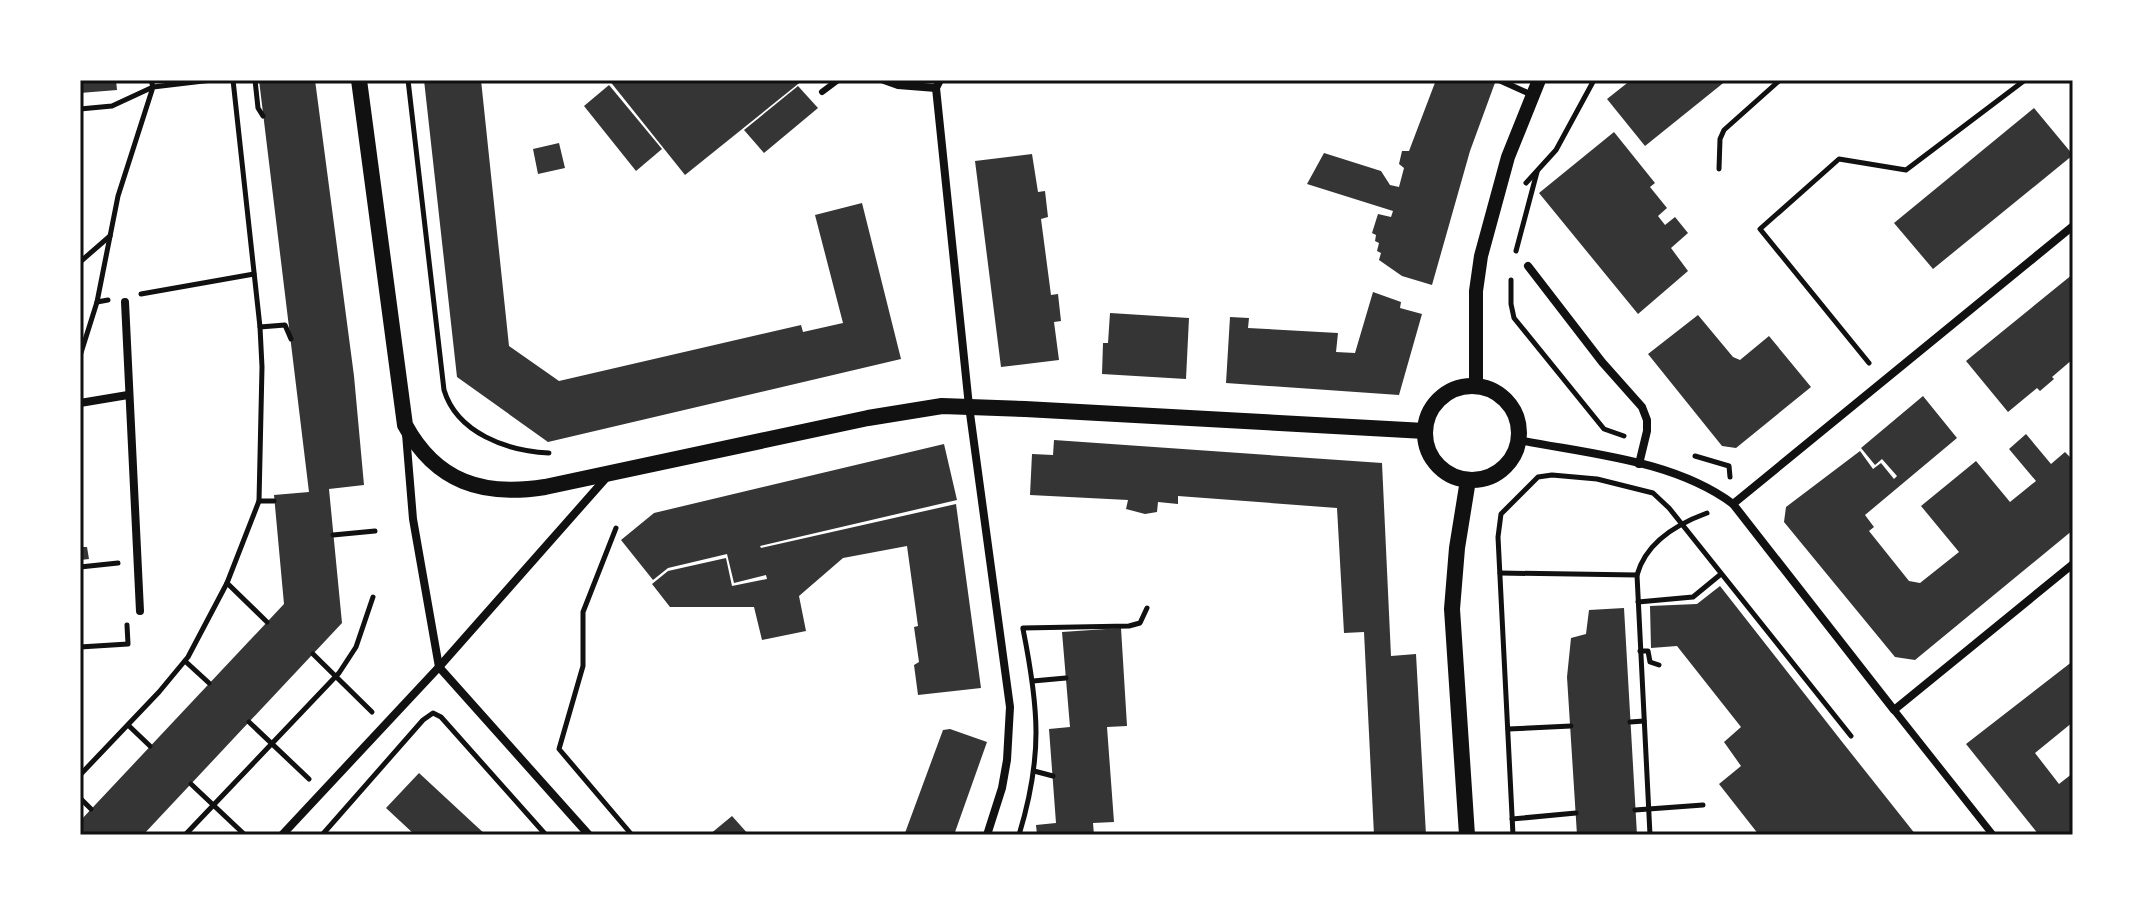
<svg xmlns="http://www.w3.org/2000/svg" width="2153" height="915" viewBox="0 0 2153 915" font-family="Montserrat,sans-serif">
<rect width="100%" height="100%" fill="#fff"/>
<g fill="#353535">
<polygon points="80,80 116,80 117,90 80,93"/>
<polygon points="259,80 315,80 354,376 364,485 329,489 342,623 143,835 80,835 80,821 284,604 274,495 309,492"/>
<polygon points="424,80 481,80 509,346 559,381 801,325 803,332 843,323 815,215 862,203 901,359 548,442 457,377"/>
<polygon points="609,80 803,80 685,175"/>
<polygon points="1436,80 1496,80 1470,151 1432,285 1402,276 1379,260 1381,253 1377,251 1379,243 1375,241 1376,235 1372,233 1378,214 1391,217 1393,211 1307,184 1324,153 1381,171 1390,185 1399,187 1404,168 1399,164 1402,151 1409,151"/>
<polygon points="1631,80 1727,80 1645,146 1607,99"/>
<polygon points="609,85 662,149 636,171 584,106"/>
<polygon points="798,86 818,108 764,153 744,130"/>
<polygon points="2034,108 2073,155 1933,269 1894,223"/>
<polygon points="1614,132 1655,183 1650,187 1667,208 1658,216 1665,225 1675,217 1688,233 1671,248 1688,271 1638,314 1539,193"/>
<polygon points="559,143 565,168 538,174 533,149"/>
<polygon points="1032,154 1038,192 1045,191 1048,217 1041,219 1051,295 1058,294 1061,321 1054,322 1059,360 1001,367 975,161"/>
<polygon points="2073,274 2073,359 2052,377 2054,379 2040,391 2037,388 2008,412 1966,361"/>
<polygon points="1373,292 1401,302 1400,308 1422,314 1399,395 1226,383 1230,317 1249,318 1248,328 1338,333 1336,352 1355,353"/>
<polygon points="1110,313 1189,318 1186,379 1102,374 1103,343 1108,343"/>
<polygon points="1698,315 1733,357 1740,360 1769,336 1811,387 1736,448 1722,446 1648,354"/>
<polygon points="1923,396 1957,438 1865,515 1874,527 1869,531 1909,581 1920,583 1959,552 1921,506 1976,461 2010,502 2036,481 2009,449 2026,434 2051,464 2065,452 2070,457 2073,454 2073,530 1915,660 1895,657 1784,522 1786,507 1860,451 1873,469 1881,463 1894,479 1897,476 1882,459 1875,465 1861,448"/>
<polygon points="1054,440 1382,463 1391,656 1416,654 1426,835 1374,835 1364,632 1344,633 1337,508 1178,496 1178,504 1158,502 1157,512 1145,514 1126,509 1128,500 1030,495 1032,454 1053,455"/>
<polygon points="944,444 957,500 760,546 761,548 956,504 981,688 918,695 914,665 919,662 914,627 918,626 907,546 843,558 799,596 806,631 762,640 754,607 670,607 652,584 668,571 726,558 732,586 767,579 766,575 734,583 727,554 668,568 653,580 621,540 654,513"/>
<polygon points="80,547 87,547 89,559 80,560"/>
<polygon points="1720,586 1843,743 1916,835 1759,835 1719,784 1741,766 1724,742 1741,727 1677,646 1651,648 1650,606 1697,604"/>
<polygon points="1624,608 1637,835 1577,835 1567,677 1571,638 1586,634 1589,610"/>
<polygon points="1121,628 1127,726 1107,727 1114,822 1093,823 1094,835 1037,835 1036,825 1056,823 1049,729 1070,727 1062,632"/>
<polygon points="2073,661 2073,722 2035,753 2059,784 2073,773 2073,835 2039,835 1966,744"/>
<polygon points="950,729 987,742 954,835 901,835 905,833 943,730"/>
<polygon points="419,773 474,824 486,835 415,835 386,808"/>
<polygon points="732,816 749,835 709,835"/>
</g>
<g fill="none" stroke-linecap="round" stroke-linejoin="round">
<g stroke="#111" stroke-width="5">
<polyline points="255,80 258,108 263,116"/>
<path d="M 408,80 L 444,390 C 457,433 507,451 549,453"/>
<polyline points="80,109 112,106 153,87 151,80"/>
<polyline points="1719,169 1720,139 1724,130 1780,80"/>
<polyline points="1526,183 1556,150 1594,80"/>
<polyline points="1516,251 1537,172"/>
<polyline points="80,262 110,236"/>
<polyline points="1511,280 1511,304 1514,318 1604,429 1624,436"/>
<polyline points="141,294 254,274"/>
<polyline points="108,300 97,302 118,196 153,87 212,80"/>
<polyline points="260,327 285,325 291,339"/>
<polyline points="80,356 97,302"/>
<polyline points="1869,363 1760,229 1839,159 1906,170 2025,80"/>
<polyline points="1695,456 1729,466 1730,477"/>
<polyline points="259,501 274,501"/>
<polyline points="616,528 583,612 583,666 559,749 632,835"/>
<polyline points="333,535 375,531"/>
<polyline points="80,567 118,563"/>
<polyline points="1500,573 1637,575 1650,835"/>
<path d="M 1637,575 C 1646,542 1677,524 1707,513"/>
<polyline points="227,583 267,622"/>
<polyline points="1638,602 1693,597 1721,574"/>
<polyline points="1023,628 1129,626 1140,623 1147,608"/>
<polyline points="80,647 128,644 127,625"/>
<polyline points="1640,651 1648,651 1650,662 1659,665"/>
<polyline points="313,654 372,712"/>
<polyline points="185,661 209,683"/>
<polyline points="1033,681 1066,678"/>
<polyline points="249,722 309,779"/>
<polyline points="1630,722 1644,721"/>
<polyline points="128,725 150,746"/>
<polyline points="1508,729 1571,726"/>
<polyline points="1034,771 1053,776"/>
<polyline points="80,775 159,692 188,657 227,583 259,501 262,367 260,327 233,80"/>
<polyline points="191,784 245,835"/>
<polyline points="80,798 91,809"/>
<polyline points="1635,810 1703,805"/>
<polyline points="1512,819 1576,813"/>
<polyline points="185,835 339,673 356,647 373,597"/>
<polyline points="322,835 423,720 433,713 441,717 546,835"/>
<path d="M 1019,835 C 1043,756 1039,709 1023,629"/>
<polyline points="1513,835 1498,537 1501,514 1538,477 1552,475 1597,479 1653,493 1669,508 1851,736"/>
</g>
<g stroke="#111" stroke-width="6">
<polyline points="1499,80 1532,95"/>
<polyline points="822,92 838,80"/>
</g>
<polyline stroke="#111" stroke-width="7" points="1894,710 1993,835"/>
<g stroke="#111" stroke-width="8">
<polyline points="884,80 898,85 936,88"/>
<polyline points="940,80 936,88 969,406 1010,707 1007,760 1002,788 987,835"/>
<polyline points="1528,266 1602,362 1642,407 1647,420 1647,431 1639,464"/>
<polyline points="125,302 140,611"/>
<polyline points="80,403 128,395"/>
<polyline points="406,434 413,519 439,667 589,835"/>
<path d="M 1519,440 C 1589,454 1674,460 1733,504 L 1894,710 L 2073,564"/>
<polyline points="1733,504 2073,226"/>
<polyline points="282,835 439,667 606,478"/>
</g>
<polyline stroke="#111" stroke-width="14" points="1476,386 1476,291 1481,256 1508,157 1539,80"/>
<g stroke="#111" stroke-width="16">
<path d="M 359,80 L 405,425 C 436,482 483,497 545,487 L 868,418 L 942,406 L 1025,409 L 1425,431"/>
<circle cx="1472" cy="433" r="47"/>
<polyline points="1467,835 1452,609 1457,548 1468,480"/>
</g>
</g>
<rect width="2153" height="915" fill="none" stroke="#ffffff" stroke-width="164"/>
<rect x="82" y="82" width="1989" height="751" fill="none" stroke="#111" stroke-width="3"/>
</svg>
